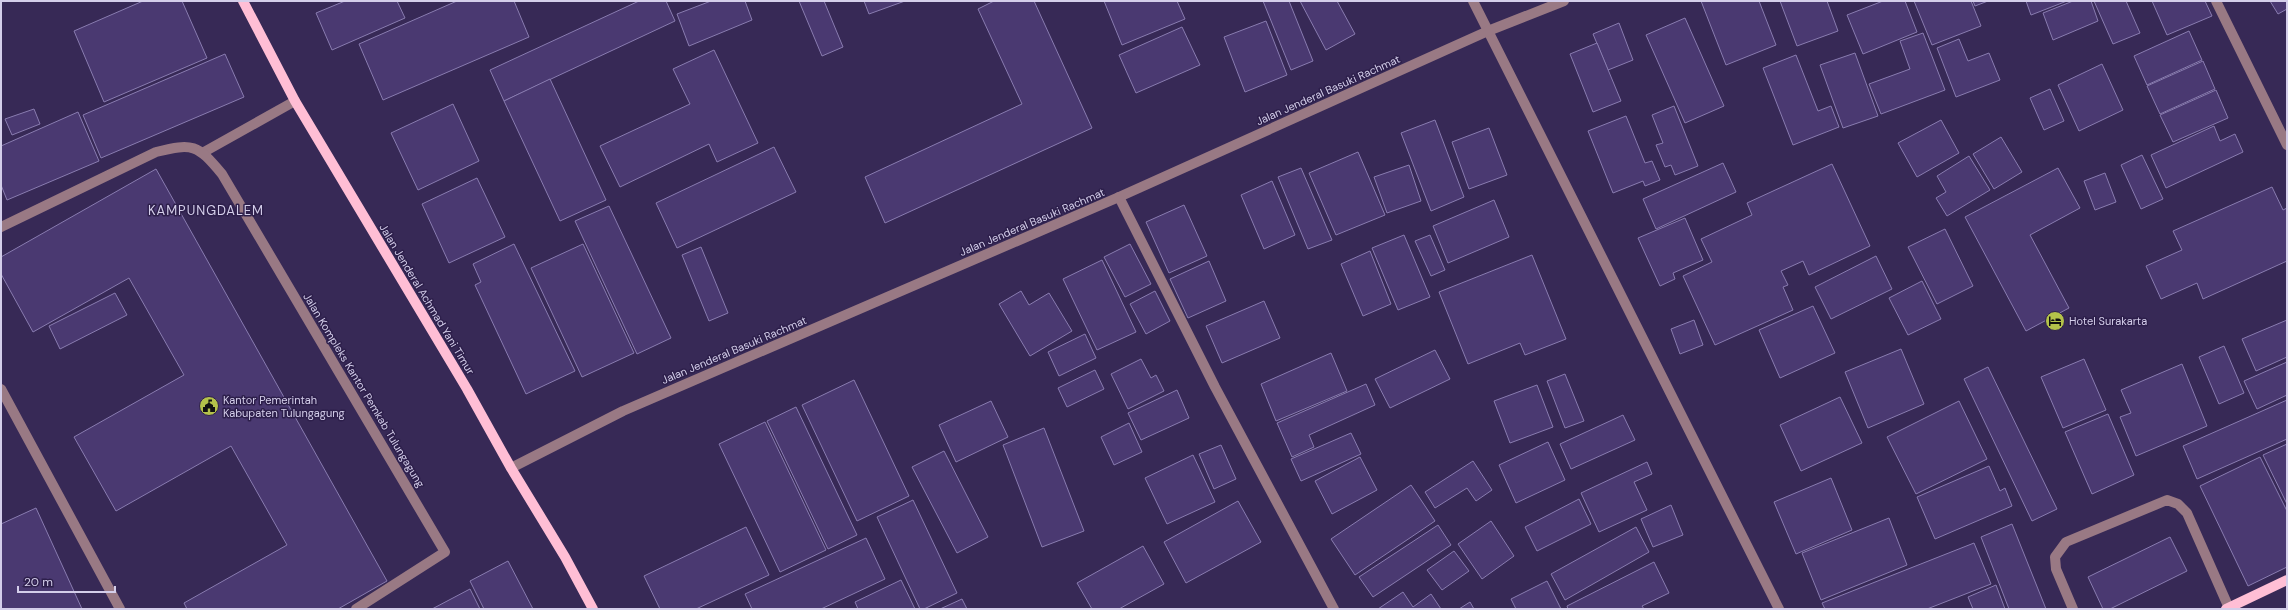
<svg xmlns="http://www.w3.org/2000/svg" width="2288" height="610" viewBox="0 0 2288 610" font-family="'DM Sans',sans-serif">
<rect width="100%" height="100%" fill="#372956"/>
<g fill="#4a3971" stroke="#897cb0">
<polygon points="143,1 182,1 207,58 104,102 74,31"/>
<polygon points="345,1 397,1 405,18 332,50 316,13"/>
<polygon points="457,1 514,1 529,37 383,100 359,44"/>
<polygon points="639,1 666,1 675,21 504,101 490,70"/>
<polygon points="711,1 745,1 752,20 689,46 677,14"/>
<polygon points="799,1 824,1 843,47 822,56"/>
<polygon points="864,1 905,1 869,14"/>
<polygon points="994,1 1034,1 1092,128 885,223 865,177 1022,104 978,9"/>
<polygon points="1104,1 1177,1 1185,19 1122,45"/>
<polygon points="1263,1 1289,1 1313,61 1291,70"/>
<polygon points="1300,1 1337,1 1355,34 1326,50"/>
<polygon points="1701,1 1759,1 1776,45 1726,65"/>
<polygon points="1780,1 1827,1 1838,31 1797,46"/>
<polygon points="1883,1 1905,1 1917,32 1863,54 1847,15"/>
<polygon points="1914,1 1971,1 1981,26 1932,45"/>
<polygon points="1973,1 1988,1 1975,6"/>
<polygon points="2026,1 2067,1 2031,15"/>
<polygon points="2073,1 2091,1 2098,21 2053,40 2043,13"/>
<polygon points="2094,1 2126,1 2140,33 2113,44"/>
<polygon points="2152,1 2205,1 2212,16 2167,35"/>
<polygon points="2270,1 2287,1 2287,9 2278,14"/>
<polygon points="1685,18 1724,106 1685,123 1646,35"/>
<polygon points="1266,21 1287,75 1245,92 1224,37"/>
<polygon points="1619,23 1633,60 1608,70 1593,34"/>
<polygon points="1182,27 1200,65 1136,93 1119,55"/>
<polygon points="2189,31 2202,60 2147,85 2134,56"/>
<polygon points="1923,33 1945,90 1881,114 1869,84 1910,69 1900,41"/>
<polygon points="1959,39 1968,61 1989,53 2000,80 1956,97 1937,48"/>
<polygon points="1597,43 1621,101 1593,112 1570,54"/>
<polygon points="714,50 758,143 717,162 709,144 620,187 600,146 690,104 673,69"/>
<polygon points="1855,53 1878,116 1843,128 1820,65"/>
<polygon points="225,54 244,97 101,158 83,115"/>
<polygon points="1796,55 1818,111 1831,106 1839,127 1793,145 1763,68"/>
<polygon points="2203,61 2215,89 2160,114 2147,86"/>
<polygon points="2102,64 2123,110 2079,131 2058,85"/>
<polygon points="550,79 606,200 560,221 504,101"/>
<polygon points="2050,89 2064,121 2044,130 2030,98"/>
<polygon points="2216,90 2228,118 2173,142 2160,115"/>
<polygon points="453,104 479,161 418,190 391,133"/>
<polygon points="1674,106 1698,166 1675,175 1671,165 1665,167 1656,145 1663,143 1652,115"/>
<polygon points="34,109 40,124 12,135 5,119"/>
<polygon points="78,112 99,161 7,200 1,185 1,146"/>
<polygon points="1626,116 1645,163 1652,161 1660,180 1645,186 1643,181 1613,193 1588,131"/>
<polygon points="1435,120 1464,197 1431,211 1401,133"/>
<polygon points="1941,120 1959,153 1917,177 1898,143"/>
<polygon points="2214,126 2220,141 2235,134 2243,152 2166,188 2151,155"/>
<polygon points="1489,128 1507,175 1469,189 1452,142"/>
<polygon points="2001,137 2022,172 1994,189 1973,154"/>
<polygon points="774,147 796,192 677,248 656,203"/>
<polygon points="1358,152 1385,215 1336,235 1309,173"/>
<polygon points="2142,155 2163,199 2141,209 2121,165"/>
<polygon points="1969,156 1990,190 1947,216 1936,198 1946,192 1937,176"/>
<polygon points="1723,163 1736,192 1656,229 1643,199"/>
<polygon points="1832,164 1870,246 1809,275 1803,261 1781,271 1788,285 1783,287 1793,310 1715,345 1683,276 1712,262 1701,239 1752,215 1747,203"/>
<polygon points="1409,165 1421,201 1387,213 1374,177"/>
<polygon points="1301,168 1332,240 1308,249 1278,177"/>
<polygon points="2058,168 2080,208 2030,235 2069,308 2026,331 1965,217"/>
<polygon points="156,169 387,581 338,609 187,609 184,603 287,545 231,446 116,511 74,437 184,375 129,278 33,332 1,274 1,257"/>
<polygon points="2105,173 2116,202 2095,210 2084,181"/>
<polygon points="477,178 505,237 449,263 422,204"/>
<polygon points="1272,181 1295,235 1264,249 1241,195"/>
<polygon points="2272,187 2283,210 2287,208 2287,261 2203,299 2197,283 2161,299 2146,266 2182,250 2173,231"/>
<polygon points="1494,200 1509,237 1448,263 1433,226"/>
<polygon points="1184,205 1207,256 1169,273 1146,222"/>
<polygon points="609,206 671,338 637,354 575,221"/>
<polygon points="1685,218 1703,260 1673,273 1675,279 1660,286 1638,238"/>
<polygon points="1945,229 1973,286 1937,304 1908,247"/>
<polygon points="1404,235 1430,297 1398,310 1372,248"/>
<polygon points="1430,235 1445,270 1431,276 1415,241"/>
<polygon points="514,244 575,371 526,394 475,285 481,282 473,264"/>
<polygon points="583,244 634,353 582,377 531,268"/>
<polygon points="1130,244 1151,284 1125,297 1104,257"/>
<polygon points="701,247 728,313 709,321 682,255"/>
<polygon points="1370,251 1391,304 1363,316 1341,264"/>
<polygon points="1532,255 1566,339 1525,355 1520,343 1468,364 1439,292"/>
<polygon points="1876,256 1892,289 1831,319 1815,287"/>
<polygon points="1102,260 1136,332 1097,350 1063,279"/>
<polygon points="1209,261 1226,301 1188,318 1170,279"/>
<polygon points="1922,281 1941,319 1908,335 1889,298"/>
<polygon points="1021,291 1029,305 1049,293 1072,331 1030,356 999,304"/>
<polygon points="1155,291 1170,321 1146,334 1130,304"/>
<polygon points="115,293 127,315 60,349 49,326"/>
<polygon points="1264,301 1280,338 1222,363 1206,326"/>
<polygon points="1813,306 1835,353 1780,378 1759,330"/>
<polygon points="1694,320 1703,345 1680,354 1671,329"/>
<polygon points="2287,320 2287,357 2256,371 2242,339"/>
<polygon points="1085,334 1096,358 1059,376 1048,352"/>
<polygon points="2224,346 2244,393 2219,404 2199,357"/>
<polygon points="1901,349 1924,404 1868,428 1845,372"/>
<polygon points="1435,350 1450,379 1390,408 1375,379"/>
<polygon points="1331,353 1347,391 1276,421 1261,384"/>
<polygon points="1141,359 1151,378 1156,375 1164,391 1128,409 1111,374"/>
<polygon points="2084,359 2106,410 2063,428 2041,377"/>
<polygon points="2287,362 2287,395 2257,409 2244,381"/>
<polygon points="2182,364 2207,426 2136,456 2120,417 2131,413 2121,390"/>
<polygon points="1988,367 2057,509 2032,521 1964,379"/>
<polygon points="1095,370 1104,389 1067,407 1058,388"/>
<polygon points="1565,374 1584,421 1565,428 1547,381"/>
<polygon points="854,380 909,496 857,521 802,405"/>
<polygon points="1366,384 1375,405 1309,435 1314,447 1292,457 1277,423"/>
<polygon points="1537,385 1553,427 1510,443 1494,401"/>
<polygon points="1177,390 1189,418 1141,440 1128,413"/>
<polygon points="1840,397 1862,443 1801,471 1780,425"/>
<polygon points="2287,400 2287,439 2197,479 2183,446"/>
<polygon points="991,401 1008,437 956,462 939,425"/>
<polygon points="1959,401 1987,459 1916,494 1887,437"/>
<polygon points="796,407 857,535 828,549 767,421"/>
<polygon points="2108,414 2134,475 2092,494 2065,432"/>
<polygon points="1623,415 1635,440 1571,469 1560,444"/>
<polygon points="765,422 826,550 780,572 719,444"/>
<polygon points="1129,423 1142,452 1114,465 1101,437"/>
<polygon points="1044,428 1084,531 1042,547 1003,445"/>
<polygon points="1351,433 1361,454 1301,481 1291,459"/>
<polygon points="1548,442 1565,480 1516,503 1499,465"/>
<polygon points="2287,444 2287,504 2263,455"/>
<polygon points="1221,445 1236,479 1214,489 1199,454"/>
<polygon points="944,451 988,537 957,553 912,467"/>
<polygon points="1193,455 1215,502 1167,524 1145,478"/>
<polygon points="1360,457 1377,490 1332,514 1315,481"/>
<polygon points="2260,457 2287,511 2287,567 2248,586 2200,486"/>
<polygon points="1473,461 1492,490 1476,501 1467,488 1435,508 1425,492"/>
<polygon points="1647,462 1652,474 1634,482 1647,510 1599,532 1581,493"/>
<polygon points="1989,466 2000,491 2005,488 2012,506 1935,539 1917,497"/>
<polygon points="1831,478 1852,530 1796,554 1774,502"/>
<polygon points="1411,485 1435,521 1355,575 1331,539"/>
<polygon points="1579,499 1591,524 1537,551 1525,527"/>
<polygon points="913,500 957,593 924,609 920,609 877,517"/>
<polygon points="1238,501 1261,542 1186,583 1164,542"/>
<polygon points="1671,505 1683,535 1653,547 1641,519"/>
<polygon points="36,508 82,609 1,609 1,524"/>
<polygon points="1889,518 1907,565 1821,600 1802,553"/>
<polygon points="1491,521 1514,556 1482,579 1458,544"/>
<polygon points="2012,524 2046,609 2009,609 1981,537"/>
<polygon points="1438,525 1451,545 1373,597 1359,577"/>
<polygon points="746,527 769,575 696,609 660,609 644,576"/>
<polygon points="1636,527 1649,552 1565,600 1551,574"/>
<polygon points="2170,537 2187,571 2110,609 2103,609 2088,577"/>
<polygon points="866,538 885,579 821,609 752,609 745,594"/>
<polygon points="1974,543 1991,584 1927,609 1825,609 1822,603"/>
<polygon points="1143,546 1164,584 1119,609 1092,609 1077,583"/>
<polygon points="1454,551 1469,571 1442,590 1427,570"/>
<polygon points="508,561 533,609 484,609 470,581"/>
<polygon points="1654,562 1669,593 1642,606 1644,609 1568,609 1567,606"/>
<polygon points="901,580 915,609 858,609 855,602"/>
<polygon points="1547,581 1561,609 1516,609 1511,599"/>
<polygon points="1996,585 2005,609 1973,609 1968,597"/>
<polygon points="470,589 480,609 432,609"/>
<polygon points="1403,592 1413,607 1431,594 1441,609 1378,609"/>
<polygon points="962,599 967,609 940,609"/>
<polygon points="1470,602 1474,609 1459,609"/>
</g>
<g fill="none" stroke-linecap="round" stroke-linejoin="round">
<g stroke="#997984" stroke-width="10">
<polyline points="1473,1 1779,609"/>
<polyline points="2216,1 2287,145"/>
<polyline points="204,152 295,101"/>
<polyline points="1119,197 1215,387 1334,609"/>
<path d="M 1,227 L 156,152 C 193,143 197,144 222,174 L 445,552 L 356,609"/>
<polyline points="1,389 120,609"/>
<polyline points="511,468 623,411 1119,197 1488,31 1564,1"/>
<polyline points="2073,609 2056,569 2055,557 2066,542 2167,500 2178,504 2187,513 2229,608"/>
</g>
<g stroke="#ffbed5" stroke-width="10">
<polyline points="243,1 295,101 467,389 511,468 565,557 593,609"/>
<polyline points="2226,609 2287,580"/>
</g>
</g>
<defs>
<symbol id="hotel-disc" viewBox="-11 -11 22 22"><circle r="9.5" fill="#b4c24a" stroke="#2d1f4b"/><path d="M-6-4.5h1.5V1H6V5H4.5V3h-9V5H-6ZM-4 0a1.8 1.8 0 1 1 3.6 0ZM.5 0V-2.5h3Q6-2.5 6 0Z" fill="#111"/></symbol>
<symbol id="civic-disc" viewBox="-11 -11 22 22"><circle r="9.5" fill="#b4c24a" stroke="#2d1f4b"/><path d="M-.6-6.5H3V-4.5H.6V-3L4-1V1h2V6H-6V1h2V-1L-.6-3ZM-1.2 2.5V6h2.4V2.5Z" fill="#111"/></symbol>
</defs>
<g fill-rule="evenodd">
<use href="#hotel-disc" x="2044" y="310" width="22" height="22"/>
<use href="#civic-disc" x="198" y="395" width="22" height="22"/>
</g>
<g text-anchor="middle" stroke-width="3" stroke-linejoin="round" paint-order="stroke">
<g font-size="11" fill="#d4ceea" stroke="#2d1f4b">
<text transform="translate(1328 90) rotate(-24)" y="4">Jalan Jenderal Basuki Rachmat</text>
<text transform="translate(1032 222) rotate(-23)" y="4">Jalan Jenderal Basuki Rachmat</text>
<text transform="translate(427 299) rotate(59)" y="4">Jalan Jenderal Achmad Yani Timur</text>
<text transform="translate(734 350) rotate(-23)" y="4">Jalan Jenderal Basuki Rachmat</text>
<text transform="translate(364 390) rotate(59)" y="4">Jalan Kompleks Kantor Pemkab Tulungagung</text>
</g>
<g font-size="11" fill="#d4ceea" stroke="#2d1f4b" text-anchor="start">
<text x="2069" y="325">Hotel Surakarta</text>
<text x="223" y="404">Kantor Pemerintah<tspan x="223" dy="13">Kabupaten Tulungagung</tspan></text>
</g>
<g font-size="13" letter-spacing="1" fill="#d4ceea" stroke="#2d1f4b">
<text x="206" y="215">KAMPUNGDALEM</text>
</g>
</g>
<rect width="2288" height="610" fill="none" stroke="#d4ceea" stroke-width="4"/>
<path d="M18 586v6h97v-6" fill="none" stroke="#d4ceea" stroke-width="2"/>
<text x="24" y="586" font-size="12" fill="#d4ceea" stroke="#2d1f4b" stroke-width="3" paint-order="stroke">20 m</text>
</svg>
